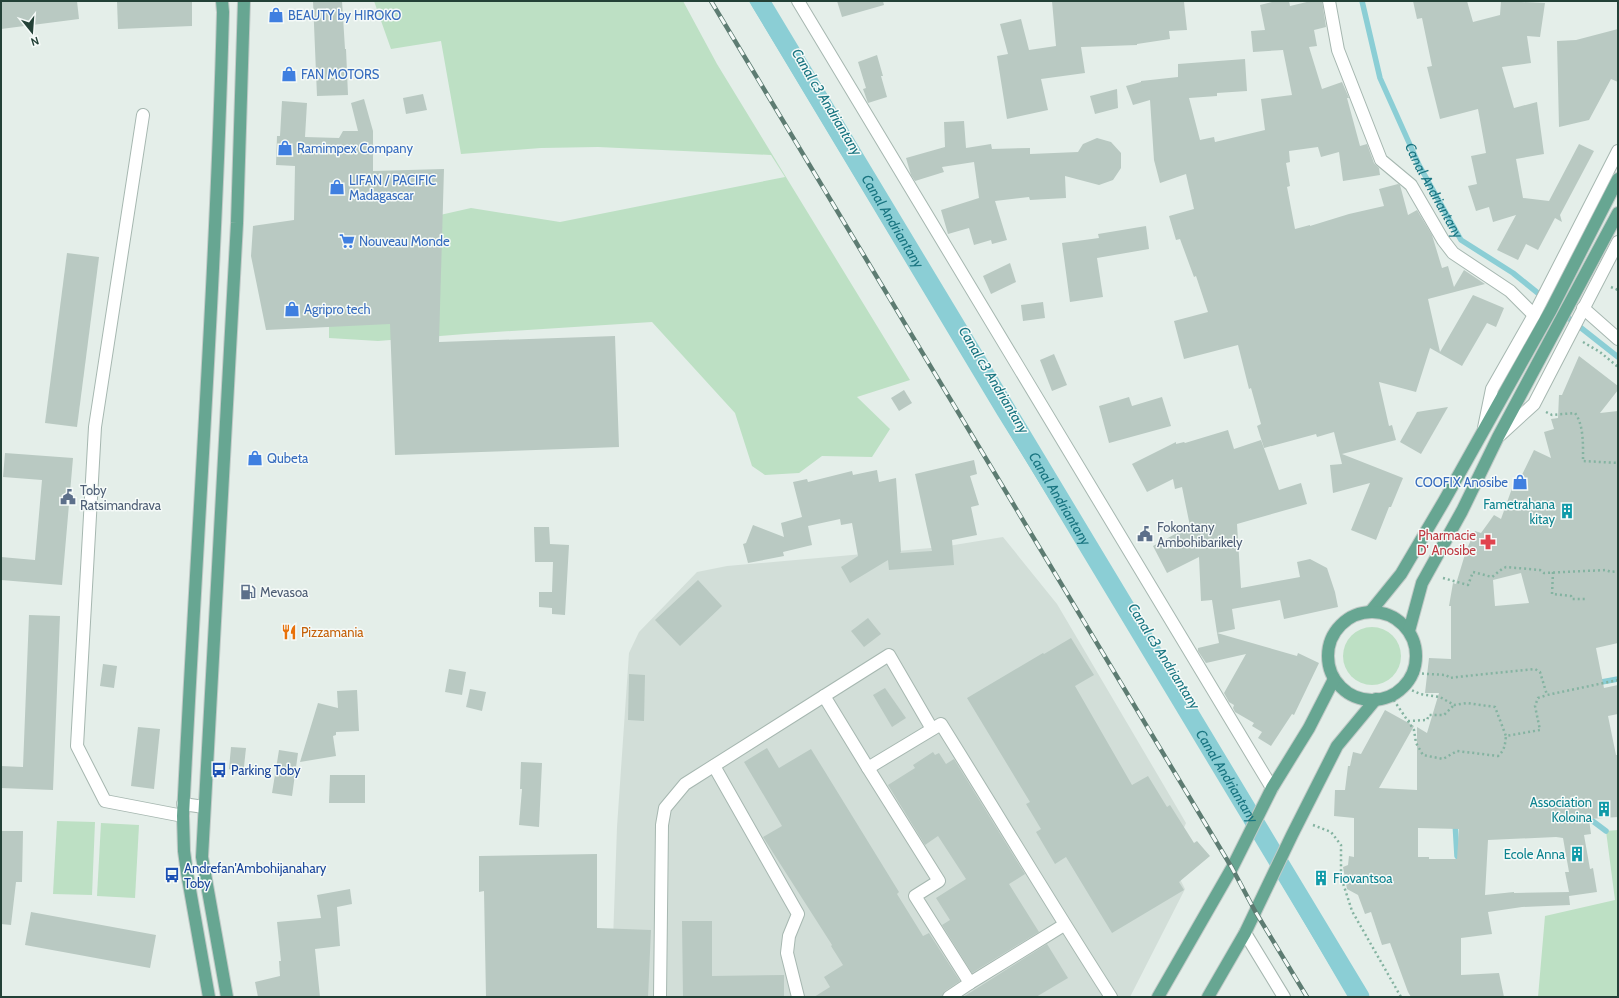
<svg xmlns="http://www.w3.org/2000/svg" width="1619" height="998" viewBox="0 0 1619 998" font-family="Cabin,sans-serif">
<rect width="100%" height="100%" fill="#e4eee9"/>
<polygon fill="#d2ded8" points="1003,537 1057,604 1186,823 1170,859 1185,889 1130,997 611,997 617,827 629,653 639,632 697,572 727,566 942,547"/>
<g fill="#bde0c4">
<polygon points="374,1 683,1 717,64 910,380 857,397 890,429 872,457 822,456 799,473 765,475 752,466 735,413 652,322 465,334 378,341 329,338 329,273 387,227 471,208 560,222 785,177 771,155 598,147 541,148 461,154 441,41 391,49"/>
<circle cx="1372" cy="656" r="29"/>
<polygon points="57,821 95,822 92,895 53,894"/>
<polygon points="101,823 139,825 135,898 97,896"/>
<polygon points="1618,830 1618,997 1538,997 1545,916 1615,900 1606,831"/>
</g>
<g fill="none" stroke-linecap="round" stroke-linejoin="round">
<g stroke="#8bced5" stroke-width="5.5">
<polyline points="752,1 1000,414 1183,710 1351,997"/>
<path id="s1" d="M 1362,1 L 1380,78 L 1419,165 L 1461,240 L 1513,273 L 1544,298"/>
<polyline points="1552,305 1618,357"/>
<polyline points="1596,683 1618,679"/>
<polyline points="1582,819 1590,819 1606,831"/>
<polyline points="1455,822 1457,856 1461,861"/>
</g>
<path stroke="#8bced5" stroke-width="19" id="s2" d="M 760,1 L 1360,997"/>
</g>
<g fill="#b9c9c2" fill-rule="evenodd">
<polygon points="1,1 77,1 79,19 1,29"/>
<polygon points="117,1 192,1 192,26 118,29"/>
<polygon points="313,1 342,1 345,49 346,49 348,95 317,96"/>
<polygon points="837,1 883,1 884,5 842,17"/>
<polygon points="1052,1 1184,2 1187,30 1169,31 1170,39 1137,44 1137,45 1081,47 1085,73 1041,79 1048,110 1007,119 997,56 1008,54 1000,24 1021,19 1029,50 1056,46"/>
<polygon points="1276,1 1289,1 1290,6 1311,1 1322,1 1326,27 1314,30 1317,46 1309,47 1322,89 1342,82 1349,98 1347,98 1360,146 1367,144 1374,163 1379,168 1380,175 1343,181 1339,152 1321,157 1318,147 1289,151 1290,162 1286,163 1290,186 1287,187 1295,229 1310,225 1310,226 1349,214 1384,206 1379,189 1398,184 1400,185 1408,215 1417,210 1432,235 1442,268 1448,266 1454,287 1464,270 1485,284 1428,299 1440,352 1473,295 1504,308 1496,327 1487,323 1462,366 1430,348 1416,392 1379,382 1389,426 1392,425 1396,440 1342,454 1403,478 1391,507 1389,507 1376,540 1351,530 1370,483 1333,493 1330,465 1342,464 1334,432 1317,437 1316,434 1264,448 1257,426 1261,424 1251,388 1249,389 1238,345 1184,359 1174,321 1208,312 1196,276 1194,277 1180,239 1176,240 1169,216 1194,209 1186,174 1160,183 1154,160 1150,100 1133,105 1126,86 1141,82 1141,81 1178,77 1178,64 1245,59 1247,91 1217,93 1217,96 1189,98 1200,140 1214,137 1215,142 1265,130 1261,99 1292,95 1283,50 1253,52 1251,31 1265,30 1260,5"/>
<polygon points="1413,1 1467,1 1473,22 1500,15 1501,1 1545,3 1540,37 1527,36 1531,63 1502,67 1514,108 1537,102 1544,154 1516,159 1523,198 1549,201 1579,144 1594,151 1560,215 1562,222 1555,218 1538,250 1526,244 1518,260 1497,250 1516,215 1493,222 1489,207 1476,211 1468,186 1477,184 1471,156 1486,153 1478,109 1440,119 1427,67 1432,66 1422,18 1417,19"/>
<polygon points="1618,29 1618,82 1611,79 1589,120 1559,127 1557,41 1576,40"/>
<polygon points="877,55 883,76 881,76 887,97 868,103 863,89 866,88 858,62"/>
<polygon points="1117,89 1118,108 1095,114 1090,96"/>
<polygon points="423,94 427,110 406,114 403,98"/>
<polygon points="364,99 373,131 373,171 444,169 439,342 615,336 619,447 395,455 390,324 266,330 251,256 253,226 294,220 295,166 276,165 277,136 280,136 282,101 307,103 305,137 339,138 343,131 358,131 351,103"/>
<polygon points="964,121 966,148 991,144 992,149 1030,148 1030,154 1078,152 1083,144 1097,138 1111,142 1121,153 1121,168 1113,180 1099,185 1065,176 1066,198 1030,200 1029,197 995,201 1007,240 992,244 991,240 974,245 969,228 948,234 941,210 979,198 974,162 942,167 944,172 915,181 911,175 906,158 945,147 944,122"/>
<polygon points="1146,226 1149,249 1097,258 1103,297 1070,302 1062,243 1099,238 1098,234"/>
<polygon points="67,253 99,257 77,427 45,423"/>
<polygon points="1010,263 1016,282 991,294 983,276"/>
<polygon points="1043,302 1045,318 1023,321 1021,305"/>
<polygon points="1054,354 1067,385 1052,391 1040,360"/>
<path d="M 1579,356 L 1618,386 L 1618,390 L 1600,413 L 1618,411 L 1618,643 L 1596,648 L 1604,688 L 1618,685 L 1618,714 L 1608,716 L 1616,755 L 1618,755 L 1618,817 L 1589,819 L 1591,834 L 1584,835 L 1590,869 L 1593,868 L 1597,892 L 1569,896 L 1570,905 L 1522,907 L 1488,912 L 1492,934 L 1461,938 L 1461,975 L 1499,973 L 1504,997 L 1411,997 L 1408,992 L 1390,943 L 1382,945 L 1371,912 L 1365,914 L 1358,895 L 1347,889 L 1343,867 L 1348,865 L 1349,856 L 1354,857 L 1354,818 L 1334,816 L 1335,790 L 1345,790 L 1348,766 L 1350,766 L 1353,752 L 1361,754 L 1385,710 L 1414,726 L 1379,788 L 1417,790 L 1417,727 L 1427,733 L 1439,693 L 1425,693 L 1429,658 L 1451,659 L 1451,606 L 1449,606 L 1453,583 L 1456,584 L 1466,551 L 1475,531 L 1481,533 L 1494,515 L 1501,519 L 1515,480 L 1519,481 L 1534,450 L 1551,458 L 1544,432 L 1554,429 L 1551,419 L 1558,418 L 1559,395 L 1562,395 ZM 1521,573 L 1529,603 L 1495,606 L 1493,580 ZM 1418,828 L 1459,829 L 1457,859 L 1429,859 L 1429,857 L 1418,857 ZM 1556,837 L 1563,838 L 1569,872 L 1565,872 L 1569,892 L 1514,893 L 1514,892 L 1485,895 L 1488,840 Z"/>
<polygon points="904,390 912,403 899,411 891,398"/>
<polygon points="1129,397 1132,406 1162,397 1171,426 1109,443 1099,406"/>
<polygon points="1448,407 1421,454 1400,442 1417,412"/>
<polygon points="1228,430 1234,449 1261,440 1279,490 1301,483 1307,504 1237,524 1241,588 1300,577 1297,562 1310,559 1327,568 1335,592 1338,607 1284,619 1280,600 1232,609 1235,629 1217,633 1212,600 1201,601 1199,557 1167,573 1153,546 1190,526 1182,487 1175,489 1173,479 1147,492 1132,464 1176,442 1176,444 1184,442 1185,443"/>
<polygon points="5,453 73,458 62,585 1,580 1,557 35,560 42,480 3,477"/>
<polygon points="974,460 977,474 970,476 979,505 971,507 977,535 952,540 954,565 889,570 888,560 850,583 841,567 858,556 852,523 841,525 840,519 808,526 812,545 783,552 784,556 748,563 743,544 746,543 753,525 784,537 781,523 802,517 793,482 807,479 808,482 852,471 853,475 877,470 879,482 896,478 901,552 900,553 932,551 915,474"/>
<polygon points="534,527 549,527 550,544 569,545 565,615 552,614 552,608 539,607 539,592 552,592 553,562 535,562"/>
<polygon points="698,580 722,606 680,646 655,620"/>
<polygon points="29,615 60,616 53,790 1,788 1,766 23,767"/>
<polygon points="868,618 881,634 864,647 851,631"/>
<polygon points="1217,633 1297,656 1298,653 1319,663 1294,715 1292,714 1271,746 1258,738 1262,732 1252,726 1254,723 1235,712 1233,708 1234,705 1229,702 1224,693 1246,654 1206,663 1198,651 1198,648 1219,643"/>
<polygon points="1071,638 1094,675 1075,686 1132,785 1148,776 1167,807 1170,805 1194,843 1197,841 1210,856 1179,882 1184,890 1112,933 1066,857 1055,864 1036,832 1041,829 1026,804 1030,802 967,698 1043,653 1044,654"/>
<polygon points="103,664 117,666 114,688 100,686"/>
<polygon points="449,669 466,672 462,695 445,692"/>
<polygon points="629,674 645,675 644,721 628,720"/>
<polygon points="885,688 906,718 892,727 873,695"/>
<polygon points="470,689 486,692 482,711 466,707"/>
<polygon points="357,690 359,731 336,732 336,735 333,736 336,756 300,762 318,703 338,708 337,691"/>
<polygon points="138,727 160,729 154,789 131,786"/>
<polygon points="231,747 246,748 243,776 229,769"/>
<polygon points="767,748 779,768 811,749 899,892 897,894 923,936 929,933 960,981 945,991 942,997 814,997 830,987 824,977 843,965 831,946 832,945 763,837 782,826 744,762"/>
<polygon points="279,750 298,753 292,796 272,793"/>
<polygon points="933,752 935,755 939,753 946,764 954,759 1025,874 1009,884 1039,932 972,973 942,925 950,920 936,898 966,879 938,836 925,845 888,785 915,768 913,765"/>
<polygon points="521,762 542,763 539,827 519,825 522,789 520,789"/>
<polygon points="330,775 365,775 365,803 329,803"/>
<polygon points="1,831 23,831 22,882 16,882 11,925 1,924"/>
<polygon points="597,854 597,928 651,930 648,997 486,997 484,891 479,892 479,856"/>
<polygon points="350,889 352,904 337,907 340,946 315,949 320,997 258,997 255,982 280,976 279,961 281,961 277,922 321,918 317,895"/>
<polygon points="31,912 156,935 150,968 25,945"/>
<polygon points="682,921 712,921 712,976 784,975 784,997 683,997"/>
<polygon points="1047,944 1068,978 1036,997 963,997"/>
</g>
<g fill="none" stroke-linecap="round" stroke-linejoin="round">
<defs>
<g id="minor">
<polyline points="798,1 1272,788"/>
<polyline points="1329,1 1338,50 1381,160 1411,185 1443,240 1453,253 1510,291 1534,315"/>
<polyline points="143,115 95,427 77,746 105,801 183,816"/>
<polyline points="1583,308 1618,339"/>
<polyline points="1484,428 1492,389 1534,315 1618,151"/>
<polyline points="1500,435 1534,404 1618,242"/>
<polyline points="824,696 889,655 932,729"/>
<polyline points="714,766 798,914 789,936 787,953 798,997"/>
<polyline points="868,768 939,881 915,896 970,983 1064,925"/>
<polyline points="183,804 204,807"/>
<polyline points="1245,933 1284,997"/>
<path d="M 660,997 L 662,825 L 665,808 L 685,784 L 824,696 L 868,768 L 941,724 C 998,815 1053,907 1111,997"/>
<polyline points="949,997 970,983"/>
</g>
<g id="major">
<polyline points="1371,611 1401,574 1444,501 1551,310 1618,179"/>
<circle cx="1372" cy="656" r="44"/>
<polyline points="1409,631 1422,583 1462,511 1498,437 1618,213"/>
<path d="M 209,997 L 187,873 L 184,851 L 183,816 C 196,548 216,280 223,12 L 222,1"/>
<polyline points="227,997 202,857 237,223 244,1"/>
<polyline points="1158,997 1232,868 1272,788 1309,728 1334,679"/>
<polyline points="1208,997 1245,933 1292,835 1337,746 1376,699"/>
</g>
</defs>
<use href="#minor" stroke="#a6b7b0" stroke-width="14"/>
<use href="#major" stroke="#c1cac7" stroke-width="14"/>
<g stroke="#84b3a1" stroke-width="2.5" stroke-dasharray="2 3" stroke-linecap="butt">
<polyline points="1611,287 1618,290"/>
<polyline points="1583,342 1600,352 1618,367"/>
<path d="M 1546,412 L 1552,415 L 1575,413 C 1584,425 1583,446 1583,461 L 1618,463"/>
<polyline points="1553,572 1552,594 1571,596 1572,599 1586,599"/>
<polyline points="1443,578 1468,585 1473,572 1492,577 1502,569 1506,567 1540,570 1544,573 1606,570 1611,572 1618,571"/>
<polyline points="1412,673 1446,675 1450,678 1457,677 1535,669 1540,672 1547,695 1618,680"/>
<polyline points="1403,686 1420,694 1440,697 1454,705 1467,703 1495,707 1506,736 1540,730 1535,706 1538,698 1547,695"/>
<path d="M 1391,696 L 1414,730 L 1416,743 L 1423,755 L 1443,759 L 1457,751 L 1498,756 C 1505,750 1505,744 1506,736"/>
<polyline points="1408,721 1427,720 1429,715 1444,715 1454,705"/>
<polyline points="1313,825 1331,832 1341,845 1341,877 1352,911 1401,997"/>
</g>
<use href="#minor" stroke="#fff" stroke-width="12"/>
<use href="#major" stroke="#67a692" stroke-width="12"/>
<defs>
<polyline id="rail" points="711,1 1232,868 1255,911 1307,997"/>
</defs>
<use href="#rail" stroke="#5d7c72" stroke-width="4.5"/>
<use href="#rail" stroke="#f5faf8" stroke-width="3" stroke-dasharray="9" stroke-linecap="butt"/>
</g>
<defs>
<symbol id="shop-bare" viewBox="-9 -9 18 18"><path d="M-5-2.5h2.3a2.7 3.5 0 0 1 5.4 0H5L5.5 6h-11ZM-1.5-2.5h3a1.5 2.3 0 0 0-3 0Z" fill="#3f7fe0" stroke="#f5faf8" stroke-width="2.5" paint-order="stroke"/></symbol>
<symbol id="supermarket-bare" viewBox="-9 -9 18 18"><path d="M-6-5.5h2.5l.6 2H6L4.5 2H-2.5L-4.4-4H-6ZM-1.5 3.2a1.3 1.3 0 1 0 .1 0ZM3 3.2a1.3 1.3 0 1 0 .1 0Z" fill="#3f7fe0" stroke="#f5faf8" stroke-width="2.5" paint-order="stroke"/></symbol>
<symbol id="civic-bare" viewBox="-9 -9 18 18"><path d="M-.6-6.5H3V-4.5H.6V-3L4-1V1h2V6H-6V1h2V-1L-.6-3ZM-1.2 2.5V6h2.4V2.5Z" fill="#5c6f8a" stroke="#f5faf8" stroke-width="2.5" paint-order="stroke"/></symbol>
<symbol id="building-bare" viewBox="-9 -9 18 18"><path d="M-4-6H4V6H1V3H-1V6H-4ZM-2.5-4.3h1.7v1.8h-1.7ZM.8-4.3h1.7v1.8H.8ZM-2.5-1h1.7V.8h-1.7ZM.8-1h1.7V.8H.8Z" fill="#0f9aa8" stroke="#f5faf8" stroke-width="2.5" paint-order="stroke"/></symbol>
<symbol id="pharmacy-bare" viewBox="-9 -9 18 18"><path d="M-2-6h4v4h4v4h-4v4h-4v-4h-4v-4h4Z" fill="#e0444e" stroke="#f5faf8" stroke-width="2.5" paint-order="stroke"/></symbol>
<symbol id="fuel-bare" viewBox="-9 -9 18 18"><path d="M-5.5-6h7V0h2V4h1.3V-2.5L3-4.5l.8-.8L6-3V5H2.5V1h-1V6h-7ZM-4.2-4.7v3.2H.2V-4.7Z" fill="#5c6f8a" stroke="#f5faf8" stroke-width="2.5" paint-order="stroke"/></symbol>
<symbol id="restaurant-bare" viewBox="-9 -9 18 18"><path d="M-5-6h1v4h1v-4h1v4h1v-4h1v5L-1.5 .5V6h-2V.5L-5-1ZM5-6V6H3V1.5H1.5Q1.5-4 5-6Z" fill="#e8710a" stroke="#f5faf8" stroke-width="2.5" paint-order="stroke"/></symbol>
<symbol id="bus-bare" viewBox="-9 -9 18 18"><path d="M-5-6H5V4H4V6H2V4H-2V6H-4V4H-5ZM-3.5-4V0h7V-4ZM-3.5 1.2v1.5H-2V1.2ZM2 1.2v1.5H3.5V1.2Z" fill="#1a4fb4" stroke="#f5faf8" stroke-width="2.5" paint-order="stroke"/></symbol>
</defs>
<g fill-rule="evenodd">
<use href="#shop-bare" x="265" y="4" width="22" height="22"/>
<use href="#shop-bare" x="278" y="63" width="22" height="22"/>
<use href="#shop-bare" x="274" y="137" width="22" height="22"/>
<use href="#shop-bare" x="326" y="176" width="22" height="22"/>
<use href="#supermarket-bare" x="336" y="230" width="22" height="22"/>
<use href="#shop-bare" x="281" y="298" width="22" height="22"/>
<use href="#shop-bare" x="244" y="447" width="22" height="22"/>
<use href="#shop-bare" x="1509" y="471" width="22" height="22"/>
<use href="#civic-bare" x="57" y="486" width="22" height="22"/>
<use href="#building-bare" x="1556" y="500" width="22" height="22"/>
<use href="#civic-bare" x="1134" y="523" width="22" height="22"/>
<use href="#pharmacy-bare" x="1477" y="531" width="22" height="22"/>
<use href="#fuel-bare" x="237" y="581" width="22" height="22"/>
<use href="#restaurant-bare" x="278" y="621" width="22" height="22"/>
<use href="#bus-bare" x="208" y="759" width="22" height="22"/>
<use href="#building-bare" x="1593" y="798" width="22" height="22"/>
<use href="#building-bare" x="1566" y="843" width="22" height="22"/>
<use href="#bus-bare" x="161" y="864" width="22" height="22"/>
<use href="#building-bare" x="1310" y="867" width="22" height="22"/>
</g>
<g text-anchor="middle" stroke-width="3" stroke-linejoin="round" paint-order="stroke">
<g font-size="13" fill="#366cbe" stroke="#f5faf8" text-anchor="start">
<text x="288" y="20">BEAUTY by HIROKO</text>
<text x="301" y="79">FAN MOTORS</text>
<text x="297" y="153">Ramimpex Company</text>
<text x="349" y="185">LIFAN / PACIFIC<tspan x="349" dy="15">Madagascar</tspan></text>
<text x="359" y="246">Nouveau Monde</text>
<text x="304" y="314">Agripro tech</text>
<text x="267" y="463">Qubeta</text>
<text x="1508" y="487" text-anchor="end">COOFIX Anosibe</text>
</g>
<g font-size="13" fill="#4e5e75" stroke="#f5faf8" text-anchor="start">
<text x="80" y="495">Toby<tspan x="80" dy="15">Ratsimandrava</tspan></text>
<text x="1157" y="532">Fokontany<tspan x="1157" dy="15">Ambohibarikely</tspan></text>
<text x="260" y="597">Mevasoa</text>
</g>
<g font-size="13" fill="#0d838f" stroke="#f5faf8" text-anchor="end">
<text x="1555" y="509">Fametrahana<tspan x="1555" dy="15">kitay</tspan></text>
<text x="1592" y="807">Association<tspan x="1592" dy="15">Koloina</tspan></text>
<text x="1565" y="859">Ecole Anna</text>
<text x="1333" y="883" text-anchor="start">Fiovantsoa</text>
</g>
<g font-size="13" fill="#be3a42" stroke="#f5faf8" text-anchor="end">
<text x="1476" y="540">Pharmacie<tspan x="1476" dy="15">D' Anosibe</tspan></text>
</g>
<g font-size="13" fill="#c56008" stroke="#f5faf8" text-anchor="start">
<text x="301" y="637">Pizzamania</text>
</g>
<g font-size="13" fill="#164399" stroke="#f5faf8" text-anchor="start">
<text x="231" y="775">Parking Toby</text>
<text x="184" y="873">Andrefan'Ambohijanahary<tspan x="184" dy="15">Toby</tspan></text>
</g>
<g font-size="14" font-style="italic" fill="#197581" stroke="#f5faf8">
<text transform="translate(827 102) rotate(59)" y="5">Canal c3 Andriantany</text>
<text dy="5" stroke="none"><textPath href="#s1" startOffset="204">Canal Andriantany</textPath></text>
<text dy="5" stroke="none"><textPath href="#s2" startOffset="257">Canal Andriantany</textPath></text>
<text transform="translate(994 380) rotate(59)" y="5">Canal c3 Andriantany</text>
<text dy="5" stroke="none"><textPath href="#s2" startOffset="581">Canal Andriantany</textPath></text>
<text transform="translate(1164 656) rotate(58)" y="5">Canal c3 Andriantany</text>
<text dy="5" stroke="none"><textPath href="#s2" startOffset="905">Canal Andriantany</textPath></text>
</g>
</g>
<rect width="1619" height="998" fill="none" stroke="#234137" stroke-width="4"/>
<g transform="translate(32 32) rotate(163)" stroke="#f5faf8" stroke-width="3" paint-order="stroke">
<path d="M0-3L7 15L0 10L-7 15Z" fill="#234137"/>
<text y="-6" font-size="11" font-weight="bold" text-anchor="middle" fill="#234137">N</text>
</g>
</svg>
